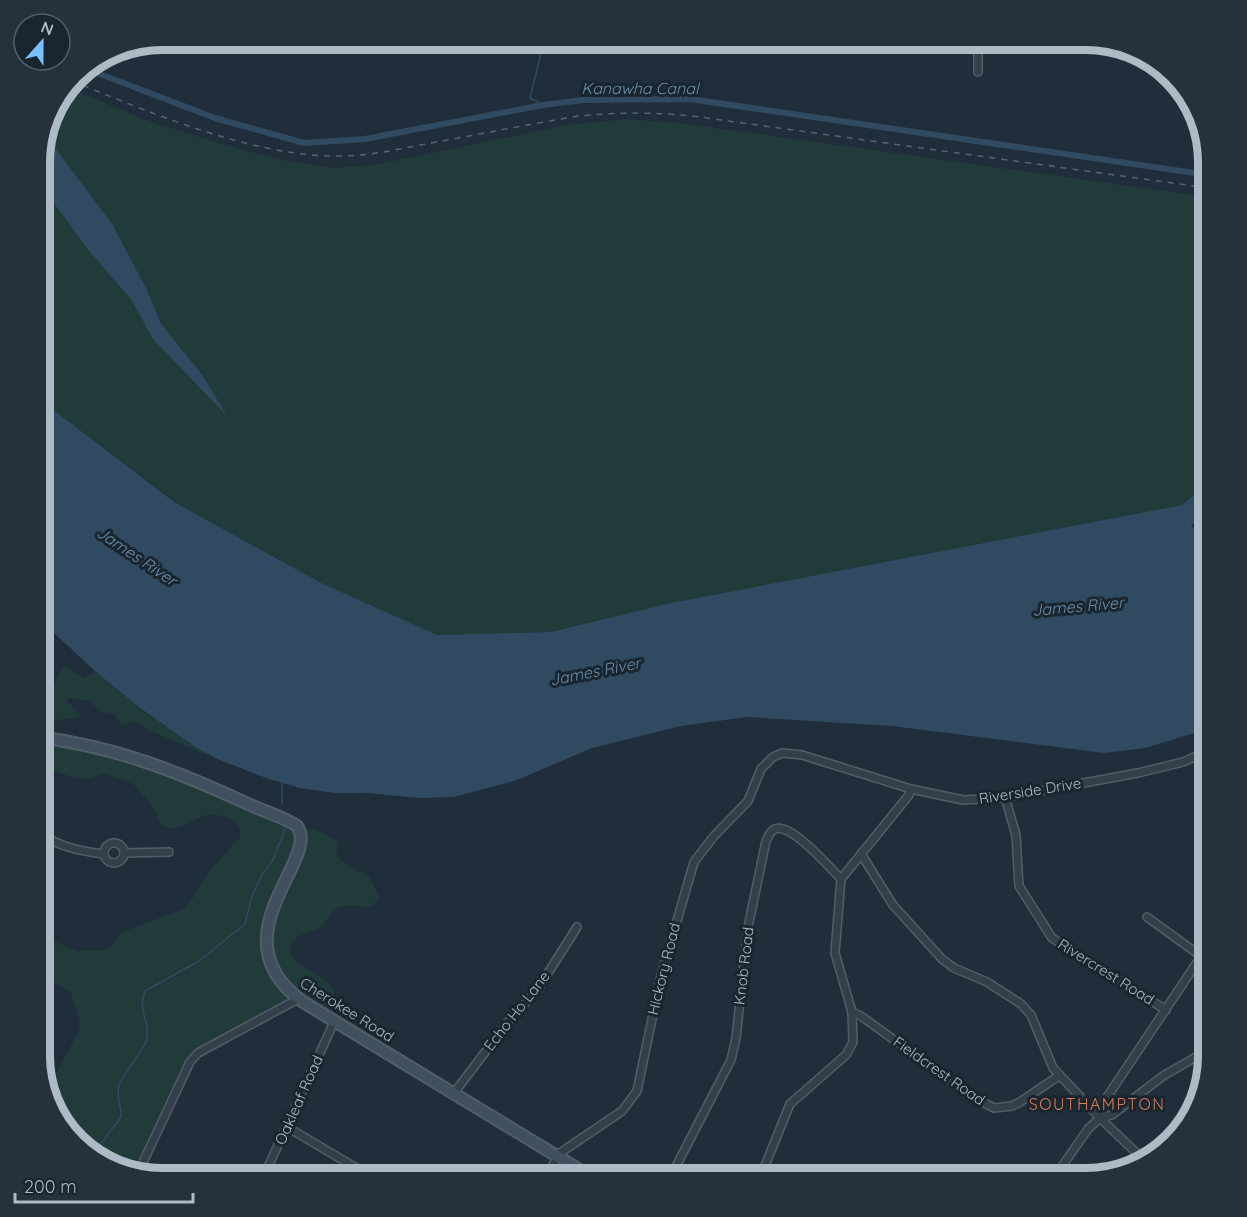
<svg xmlns="http://www.w3.org/2000/svg" width="1247" height="1217" viewBox="0 0 1247 1217" font-family="Quicksand,sans-serif">
<rect width="100%" height="100%" fill="#1f2e3a"/>
<g fill="#213b3b">
<polygon points="67,87 143,119 225,145 282,160 331,168 374,165 567,125 628,119 687,124 1208,197 1208,484 1182,505 666,604 551,632 437,635 323,584 174,502 39,399 39,153 52,107"/>
<path d="M 64,666 L 84,678 L 96,672 L 139,707 L 210,755 C 197,753 190,747 179,743 C 160,735 154,734 136,721 L 122,725 L 114,714 L 102,712 L 89,701 L 70,698 L 67,701 L 81,716 L 55,721 L 39,721 L 39,676 L 46,675 L 54,684 Z"/>
<path d="M 39,742 L 81,748 L 155,768 L 254,812 L 294,832 L 314,829 L 335,839 L 339,844 L 336,853 L 339,859 L 370,878 L 379,897 L 374,904 L 367,908 C 353,904 339,902 330,915 C 325,922 321,928 313,931 C 307,934 298,934 293,941 C 272,971 356,971 329,1009 L 325,1010 L 299,995 L 194,1051 L 168,1101 L 134,1173 L 114,1169 L 70,1137 L 48,1102 L 46,1092 L 79,1031 C 82,1016 73,1006 71,992 L 39,975 L 39,935 L 78,951 L 104,950 L 110,947 L 122,932 L 184,909 L 193,898 L 210,870 L 238,840 C 249,823 224,814 210,815 C 197,815 185,828 173,828 C 168,828 164,826 160,823 L 154,808 L 134,785 L 124,780 L 104,774 L 85,779 L 77,778 L 59,773 L 39,761 Z"/>
</g>
<g fill="#304b61">
<polygon points="46,130 52,144 112,224 146,288 161,324 203,376 227,416 153,339 131,299 90,252 56,206 39,173 39,153"/>
<polygon points="39,399 174,502 323,584 437,635 551,632 666,604 1182,505 1208,484 1208,513 1191,525 1193,528 1208,527 1208,729 1145,748 1104,753 892,726 747,717 681,726 592,748 517,780 454,797 421,798 366,793 335,793 300,788 266,778 217,759 197,748 139,707 96,672 39,619"/>
</g>
<g fill="none" stroke-linecap="round" stroke-linejoin="round">
<g stroke="#304b61" stroke-width="1.5">
<polyline points="543,105 530,98 541,53 547,39"/>
<polyline points="282,781 282,804"/>
<path d="M 91,1152 L 97,1149 L 121,1117 C 121,1106 116,1095 119,1085 C 125,1069 141,1056 146,1041 C 151,1020 137,1013 145,991 L 199,961 L 245,924 L 252,896 L 262,875 L 274,858 L 285,829"/>
</g>
<polyline stroke="#304b61" stroke-width="6" points="84,68 215,118 304,143 365,139 543,105 583,100 690,99 1208,175"/>
<defs>
<g id="street">
<polyline points="978,72 978,39"/>
<polyline points="1005,797 1016,835 1019,886 1052,938 1166,1010"/>
<path d="M 39,832 C 58,847 80,851 104,854"/>
<circle cx="114" cy="853" r="10"/>
<polyline points="124,853 169,852"/>
<polyline points="861,854 893,905 942,959 954,968 987,982 1021,1004 1031,1015 1053,1068 1100,1118 1145,1161"/>
<polyline points="1147,917 1202,957"/>
<polyline points="852,1012 861,1016 973,1097 994,1108 1012,1106 1020,1102 1060,1075"/>
<polyline points="454,1093 508,1022 538,989 577,927"/>
<polyline points="1099,1117 1101,1106 1208,946"/>
<polyline points="287,1127 358,1169 384,1178"/>
<polyline points="138,1173 190,1062 198,1053 298,999"/>
<polyline points="263,1178 334,1022"/>
<polyline points="545,1178 560,1153 622,1111 637,1091 661,976 694,862 714,836 748,801 761,769 773,757 782,753 802,755 911,789 963,800 1002,798 1138,773 1183,762 1208,751"/>
<path d="M 670,1178 L 731,1060 L 736,1038 L 748,927 L 766,841 C 768,837 770,831 775,829 C 791,822 830,868 841,879"/>
<polyline points="760,1178 790,1104 846,1055 853,1042 852,1012 835,953 841,879 909,795 911,789"/>
<polyline points="1054,1178 1088,1129 1100,1118 1112,1115 1163,1076 1208,1050"/>
</g>
<path id="secondary" d="M 39,737 C 115,747 177,771 246,803 C 262,811 282,816 297,826 C 322,859 213,937 303,1002 L 593,1178"/>
</defs>
<use href="#street" stroke="#515e68" stroke-width="10"/>
<use href="#secondary" stroke="#515e68" stroke-width="14"/>
<use href="#street" stroke="#33404b" stroke-width="7"/>
<use href="#secondary" stroke="#41505e" stroke-width="10"/>
<path stroke="#556572" stroke-width="1.5" stroke-dasharray="6 6" stroke-linecap="butt" d="M 72,81 C 149,112 249,155 333,156 C 366,157 399,149 431,143 C 481,134 530,124 579,116 C 620,112 659,112 700,117 L 1208,188"/>
</g>
<g text-anchor="middle" stroke-width="6" stroke-linejoin="round" paint-order="stroke">
<g font-size="15" fill="#aebbc7" stroke="#19252f">
<text transform="translate(1030 791) rotate(-9)" y="5">Riverside Drive</text>
<text transform="translate(744 966) rotate(-83)" y="5">Knob Road</text>
<text transform="translate(664 969) rotate(-76)" y="5">Hickory Road</text>
<text transform="translate(1106 972) rotate(32)" y="5">Rivercrest Road</text>
<text transform="translate(347 1010) rotate(32)" y="5">Cherokee Road</text>
<text transform="translate(517 1011) rotate(-52)" y="5">Echo Ho Lane</text>
<text transform="translate(939 1071) rotate(35)" y="5">Fieldcrest Road</text>
<text transform="translate(299 1100) rotate(-66)" y="5">Oakleaf Road</text>
</g>
<g font-size="16" font-style="italic" fill="#6c90ad" stroke="#19252f">
<text x="640" y="94">Kanawha Canal</text>
<text transform="translate(137 556) rotate(34)" y="6">James River</text>
<text transform="translate(1078 606) rotate(-5)" y="6">James River</text>
<text transform="translate(595 671) rotate(-11)" y="6">James River</text>
</g>
<g font-size="16" letter-spacing="1.5" fill="#db7e54" stroke="#19252f">
<text x="1097" y="1110">SOUTHAMPTON</text>
</g>
</g>
<path d="M0 0H1247V1217H0ZM162 50H1086A112 112 0 0 1 1198 162V1056A112 112 0 0 1 1086 1168H162A112 112 0 0 1 50 1056V162A112 112 0 0 1 162 50Z" fill="#25313b" fill-rule="evenodd"/>
<path fill="none" stroke="#aebbc7" stroke-width="8" d="M162 50H1086A112 112 0 0 1 1198 162V1056A112 112 0 0 1 1086 1168H162A112 112 0 0 1 50 1056V162A112 112 0 0 1 162 50Z"/>
<g transform="translate(42 42) rotate(21)"><circle r="28" fill="#19252f" stroke="#55616c" stroke-width="1.5"/>
<path d="M0-4.5L10 22L0 15L-10 22Z" fill="#7bbfff"/>
<text y="-9" font-size="16" font-weight="bold" text-anchor="middle" fill="#aebbc7">N</text>
</g>
<path d="M15 1193v9h178v-9" fill="none" stroke="#aebbc7" stroke-width="3"/>
<text x="24" y="1193" font-size="18" fill="#aebbc7" stroke="#19252f" stroke-width="4.5" paint-order="stroke">200 m</text>
</svg>
